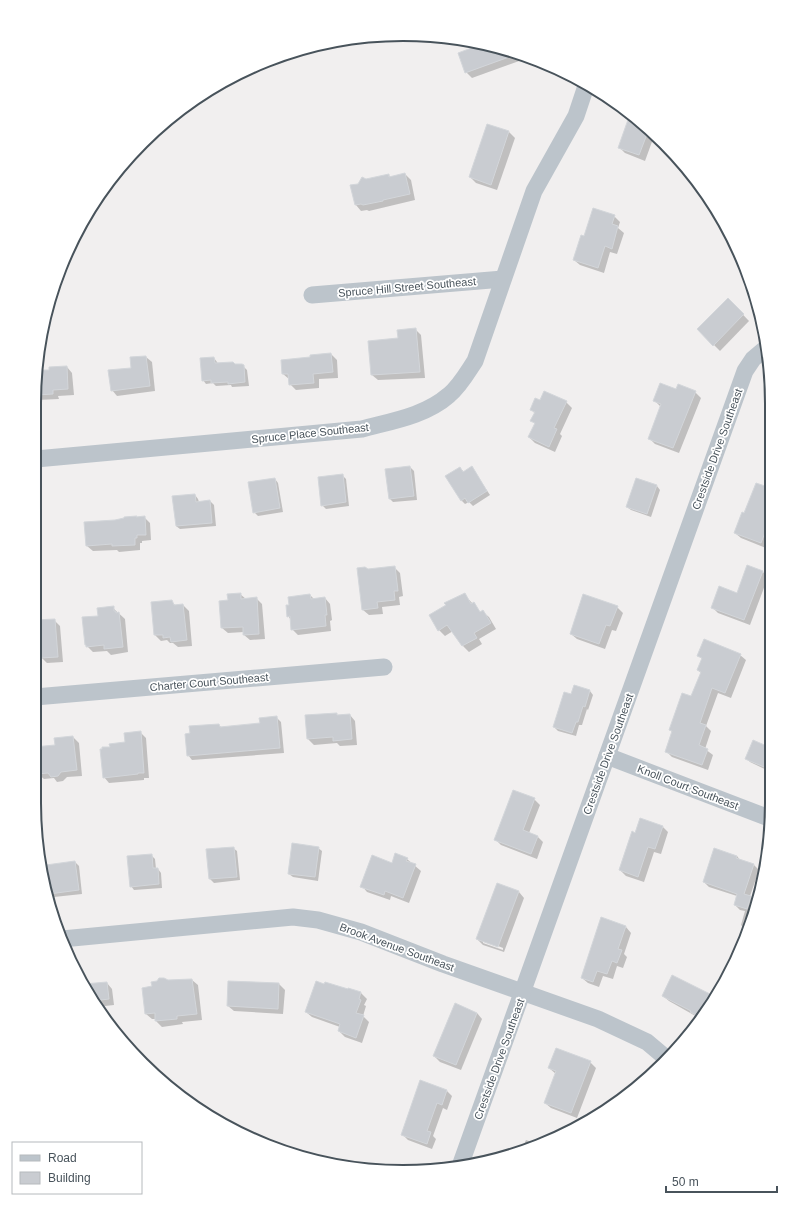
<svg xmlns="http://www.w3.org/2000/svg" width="806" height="1206" viewBox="0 0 806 1206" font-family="Arial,sans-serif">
<rect width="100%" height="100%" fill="#f1efef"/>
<g fill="#0003" fill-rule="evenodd">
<polygon points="484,45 520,53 522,60 472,78 466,72"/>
<polygon points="631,115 646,126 660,140 659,141 653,139 645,161 625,153 619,147"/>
<polygon points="488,125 509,132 515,138 497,190 476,183 470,177"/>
<polygon points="405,174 411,180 415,200 369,211 367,210 361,211 356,205 358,185 366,180 389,175 390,177"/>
<polygon points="614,216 620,222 618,228 624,233 617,254 610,252 604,273 580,265 574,260 585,237"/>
<polygon points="728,299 749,321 720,351 698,329"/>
<polygon points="415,329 421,335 425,378 378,380 372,375 399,339"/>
<polygon points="331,354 337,360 338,378 319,379 319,388 296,390 290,384 289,379 283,374 311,358"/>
<polygon points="146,357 152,362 155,391 117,396 112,390 132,368"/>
<polygon points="214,358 217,362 218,364 242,365 247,370 249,386 232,387 231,385 216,386 213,383 206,384 203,380"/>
<polygon points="67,367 72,373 74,395 58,396 59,399 37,400 37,371 50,371"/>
<polygon points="677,390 695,392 701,398 679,453 655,444 649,438 661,407 654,400"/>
<polygon points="540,402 566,402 572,408 560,434 562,436 555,452 535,443 529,437 535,424 532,420 535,414 531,409"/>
<polygon points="410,467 414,471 417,500 393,502 390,499"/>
<polygon points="460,468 464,472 472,468 490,495 473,506 469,502 465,504 461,500"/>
<polygon points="342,475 346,479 349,506 326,509 322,505"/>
<polygon points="275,479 278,483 283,512 258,516 254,512"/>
<polygon points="636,479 657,486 660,490 651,517 631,510 627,507"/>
<polygon points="771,489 770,538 766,548 741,538 735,533 745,514"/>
<polygon points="195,495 198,499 199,502 210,501 214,505 216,526 180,529 176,526"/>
<polygon points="144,517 150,523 151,540 142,541 142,543 140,543 140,550 119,552 117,550 93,551 87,546"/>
<polygon points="394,567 400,573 403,596 399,597 400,605 382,607 383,614 369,615 363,610 368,570"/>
<polygon points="762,571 768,577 750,625 718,613 712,607 738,594"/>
<polygon points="240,594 246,599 256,598 262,604 265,639 250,640 244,635 244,632 228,633 222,628 229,601"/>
<polygon points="464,594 481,613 483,612 489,617 496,629 479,639 482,644 469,652 463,646 453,631 445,636 439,630"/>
<polygon points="310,595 314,599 325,598 330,604 332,620 330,621 331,631 298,635 292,629 291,620 288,616"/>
<polygon points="171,601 176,606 183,605 189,611 192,646 178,647 173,643 170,643 167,640 161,641 155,635"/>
<polygon points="617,607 623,613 616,631 612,630 605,649 577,639 571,634"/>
<polygon points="113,608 125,619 128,652 111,655 107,651 93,652 86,645 83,618 99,617"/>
<polygon points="35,615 41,621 54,620 60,626 63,662 47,663 41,657 35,658"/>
<polygon points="698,655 740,655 746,660 731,698 718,693 706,726 711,731 705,749 713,755 708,770 672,757 666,751 673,733 670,730 691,698 701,673 698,670 702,659"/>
<polygon points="575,686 590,691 593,695 588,710 587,709 582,725 579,725 576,736 558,731 554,727 572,695"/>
<polygon points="336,714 338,716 350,715 355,721 357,745 340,746 337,743 314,745 308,739"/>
<polygon points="276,717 281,722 284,753 192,760 188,755 219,725 222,728 261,724"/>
<polygon points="140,732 146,738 149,778 144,778 144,780 109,783 104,777 111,748 126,743"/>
<polygon points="73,737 79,743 82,776 67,777 63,781 57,782 54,778 44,779 38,774 56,745"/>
<polygon points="754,742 769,749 769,771 750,762 746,758"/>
<polygon points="534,799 540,805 529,833 537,836 543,842 537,859 501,845 495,839"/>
<polygon points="662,826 668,832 661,854 654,852 644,882 626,876 620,870 636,834"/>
<polygon points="233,848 237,851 240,880 214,883 210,879"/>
<polygon points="318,848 322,851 318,881 293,877 289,874"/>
<polygon points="151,855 155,859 156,869 158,869 161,873 162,888 134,890 131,886"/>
<polygon points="737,856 740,860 754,865 759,870 750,896 754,900 745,929 741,925 745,911 740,910 735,905 737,896 709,887 704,882"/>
<polygon points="407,859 421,871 409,903 391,896 390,900 367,892 362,886 392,864"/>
<polygon points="75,862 79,866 82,894 54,897 50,894"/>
<path d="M 497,884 L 519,892 L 524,898 L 504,952 L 483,945 L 477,939 ZM 483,940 L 503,948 L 503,950 L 483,943 Z"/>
<polygon points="601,919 626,927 631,933 624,954 627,957 623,968 617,966 613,979 603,976 599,987 588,983 582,978"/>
<polygon points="192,980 198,985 202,1020 182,1022 183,1024 162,1027 156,1021 156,1019 152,1019 146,1014 153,987"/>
<polygon points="85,981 89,985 107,983 112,989 114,1005 96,1007 83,982"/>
<polygon points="279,984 285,990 283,1014 234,1011 228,1006"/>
<polygon points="349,989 361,993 367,999 364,1005 366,1006 363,1016 369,1022 362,1043 345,1037 339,1031 340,1027 312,1017 306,1012 348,991"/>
<polygon points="663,996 713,997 699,1018 669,1001"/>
<polygon points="477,1013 482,1019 461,1070 440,1062 434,1056"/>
<polygon points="590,1062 596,1068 577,1118 551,1108 545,1103 556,1074 549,1068"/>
<polygon points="447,1091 452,1096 447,1110 443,1108 433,1136 436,1139 432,1149 408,1140 402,1134"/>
<polygon points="526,1140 534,1143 523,1147"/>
<polygon points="382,1166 393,1170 380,1171"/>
</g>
<g fill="#c9ccd1" stroke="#d3d6da">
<polygon points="482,44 520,53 465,73 458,53"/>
<polygon points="630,114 649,129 639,155 618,148"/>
<polygon points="487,124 509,131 491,185 469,177"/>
<polygon points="405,173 410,194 383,200 383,201 363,205 361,204 355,205 350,185 358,184 362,177 366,179 389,174 389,177"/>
<polygon points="593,208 615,215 612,224 618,226 612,249 605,246 598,268 573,260 581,235 584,236"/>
<polygon points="728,298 744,314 713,346 697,329"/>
<polygon points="416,328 420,372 371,375 368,341 398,338 397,330"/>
<polygon points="331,353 333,372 313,374 314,383 289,385 288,374 282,374 281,360 310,357 310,355"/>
<polygon points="146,356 150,386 111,391 108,370 131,368 130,357"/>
<polygon points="214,357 215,363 233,362 235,364 242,364 244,365 245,382 228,384 228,382 211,383 211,380 202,381 200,358"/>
<polygon points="67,366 68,389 53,390 53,394 37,395 37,370 49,370 49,367"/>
<polygon points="660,383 676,389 678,384 696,391 673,448 648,439 661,404 653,401"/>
<polygon points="544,391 567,401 554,428 557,429 549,447 528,437 535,423 530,421 535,412 530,410 535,398 540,400"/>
<polygon points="410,466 414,496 389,499 385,469"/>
<polygon points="472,466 487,491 468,503 465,498 461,501 445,476 460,467 463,472"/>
<polygon points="343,474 346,502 321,506 318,477"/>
<polygon points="275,478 280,508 253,513 248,482"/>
<polygon points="636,478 657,485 647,514 626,507"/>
<polygon points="756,483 771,488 771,507 765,521 769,522 761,543 734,533 742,512 744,513"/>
<polygon points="195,494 196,502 210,500 212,523 176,526 172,496"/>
<polygon points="137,516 136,517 145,516 146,535 137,535 137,538 135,538 135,545 112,546 112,544 86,546 84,522 115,520 124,518 124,517"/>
<polygon points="747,565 763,571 744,620 711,608 719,586 737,593"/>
<polygon points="395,566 398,591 394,591 395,600 377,602 378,608 362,610 357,568 365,567 368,569"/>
<polygon points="241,593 241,599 257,597 259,634 243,635 243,627 221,628 219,601 228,600 227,594"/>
<polygon points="465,593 471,604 474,602 480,612 483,610 491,623 474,633 477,638 462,646 447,625 438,631 429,615 446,605 444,603"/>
<polygon points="310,594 311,599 325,597 327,615 325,615 326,626 291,630 290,616 287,617 286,605 289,605 288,597"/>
<polygon points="583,594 618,606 610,626 606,625 599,644 570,634"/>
<polygon points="172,600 174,605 183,604 187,640 171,642 170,637 163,638 163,635 154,635 151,602"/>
<polygon points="114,606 114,611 116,611 116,613 119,612 123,647 104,649 104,645 86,647 86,645 85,645 82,617 98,616 97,608"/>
<polygon points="55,619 58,657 40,658 40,652 35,652 35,620"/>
<polygon points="704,639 741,654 725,693 712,688 700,723 706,725 699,745 708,749 702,765 665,752 672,731 669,730 682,693 691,696 701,672 697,670 702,658 697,656"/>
<polygon points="574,685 590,690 585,707 583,706 578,722 576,722 572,733 553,727 564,692 571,694"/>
<polygon points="337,713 337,715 350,714 352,739 333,741 333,737 307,739 305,715"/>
<polygon points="277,716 280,748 187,756 185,734 190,733 189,726 219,724 220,727 260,723 259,718"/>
<polygon points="141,731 144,773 138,773 138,774 103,778 100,749 102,749 102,747 110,747 109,744 125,742 124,733"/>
<polygon points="73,736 77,770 61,772 58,776 51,777 48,773 37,774 34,747 55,745 54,738"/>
<polygon points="753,740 769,747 769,769 745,759"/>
<polygon points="513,790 535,798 523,830 538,836 531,854 494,840"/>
<polygon points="640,818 663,826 655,849 648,847 638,877 619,870 632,831 635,833"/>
<polygon points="292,843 319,847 315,877 288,874"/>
<polygon points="234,847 237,877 209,879 206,849"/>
<polygon points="714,848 737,856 736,858 754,864 744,894 751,896 747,909 734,905 737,894 703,882"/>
<polygon points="395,853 408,858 406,861 416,864 403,898 385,891 384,895 360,887 372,855 392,863"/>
<polygon points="152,854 153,868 158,868 159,884 130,887 127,856"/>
<polygon points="75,861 79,890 49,894 46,865"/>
<polygon points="497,883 519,891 498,947 476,939"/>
<polygon points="601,917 626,926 618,949 622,950 617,963 612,961 607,974 597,971 593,982 581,978"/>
<polygon points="672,975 714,996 700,1017 690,1012 691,1011 662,996"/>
<polygon points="159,978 164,978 168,980 192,979 197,1014 177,1016 177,1019 155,1021 155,1013 145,1014 142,988 152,986 151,982 157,981"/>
<polygon points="228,981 279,983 278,1009 227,1006"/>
<polygon points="316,981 324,984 325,982 348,989 348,988 361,992 359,999 361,1000 356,1013 364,1015 356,1038 338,1031 340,1024 305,1012"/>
<polygon points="107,982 109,999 93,1001 84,984"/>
<polygon points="455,1003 477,1013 456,1065 433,1056"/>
<polygon points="556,1048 591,1061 571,1113 544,1103 556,1071 548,1068"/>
<polygon points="420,1080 447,1090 442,1105 437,1103 427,1131 431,1132 427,1144 401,1135"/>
</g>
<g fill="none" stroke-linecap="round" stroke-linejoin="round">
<g stroke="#bcc4cb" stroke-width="17">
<polyline points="312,295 503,279"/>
<path d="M 36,459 L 362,429 C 392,421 425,416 449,395 C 460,386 467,373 475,361 L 534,191 L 576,116 L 587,83"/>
<polyline points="35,697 384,667"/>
<polyline points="607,756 769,818"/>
<polyline points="62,939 293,917 318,920 361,932 443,964 598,1019 647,1042 666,1058"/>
<polyline points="460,1166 745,371 753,359 766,348"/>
</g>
</g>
<g text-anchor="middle" stroke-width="3.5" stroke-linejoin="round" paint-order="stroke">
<g font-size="11" fill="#48535b" stroke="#fff">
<text transform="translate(407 287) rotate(-5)" y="4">Spruce Hill Street Southeast</text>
<text transform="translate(310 433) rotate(-6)" y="4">Spruce Place Southeast</text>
<text transform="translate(717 449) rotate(-70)" y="4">Crestside Drive Southeast</text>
<text transform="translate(209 682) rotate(-5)" y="4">Charter Court Southeast</text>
<text transform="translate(608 754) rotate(-70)" y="4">Crestside Drive Southeast</text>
<text transform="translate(688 787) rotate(21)" y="4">Knoll Court Southeast</text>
<text transform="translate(397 947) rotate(20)" y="4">Brook Avenue Southeast</text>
<text transform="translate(499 1059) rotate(-70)" y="4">Crestside Drive Southeast</text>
</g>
</g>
<path d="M0 0H806V1206H0ZM403 41H403A362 362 0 0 1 765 403V803A362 362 0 0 1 403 1165H403A362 362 0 0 1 41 803V403A362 362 0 0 1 403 41Z" fill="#fff" fill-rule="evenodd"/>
<path fill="none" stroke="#48535b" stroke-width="2" d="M403 41H403A362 362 0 0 1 765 403V803A362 362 0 0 1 403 1165H403A362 362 0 0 1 41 803V403A362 362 0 0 1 403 41Z"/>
<rect x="12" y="1142" width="130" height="52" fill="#ffffff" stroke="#b6babd"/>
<rect x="20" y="1155" width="20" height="6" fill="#bcc4cb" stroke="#b6babd"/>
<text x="48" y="1162" font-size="12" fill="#48535b">Road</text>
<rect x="20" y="1172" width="20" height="12" fill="#c9ccd1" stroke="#b6babd"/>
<text x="48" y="1182" font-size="12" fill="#48535b">Building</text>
<path d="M666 1186v6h111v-6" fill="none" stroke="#48535b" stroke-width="2"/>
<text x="672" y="1186" font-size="12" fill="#48535b" stroke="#ffffff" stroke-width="3" paint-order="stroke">50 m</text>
</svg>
